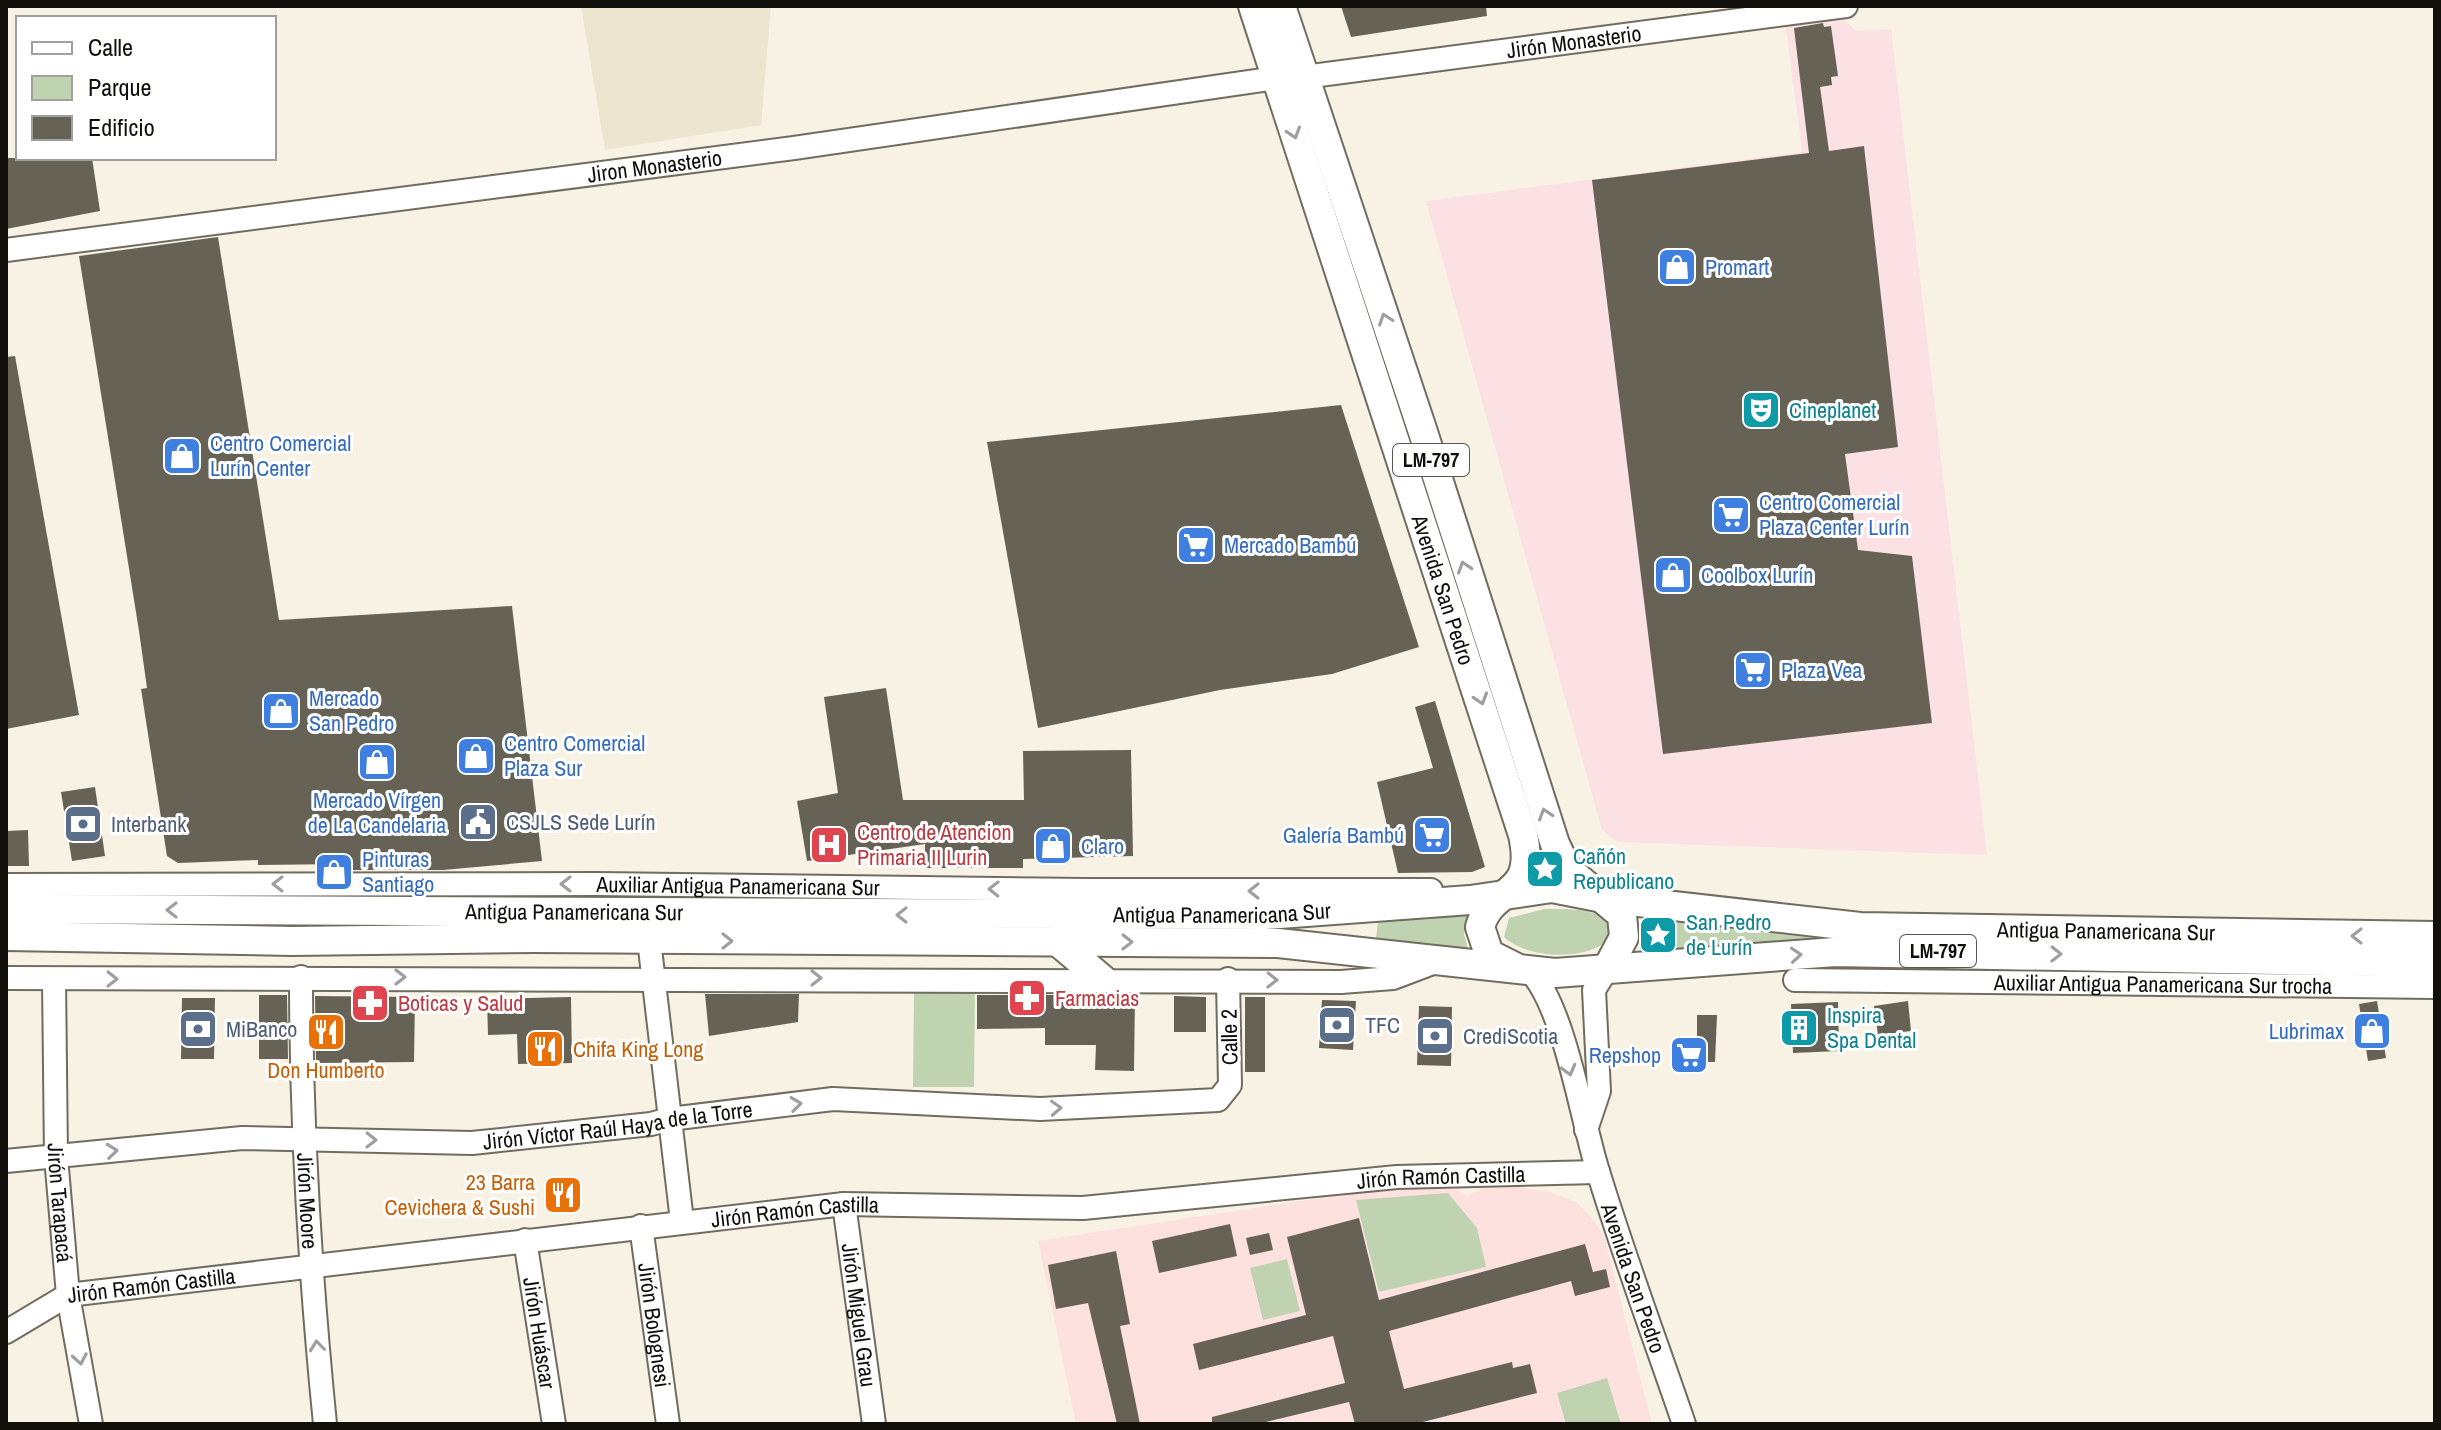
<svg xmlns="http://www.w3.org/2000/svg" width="2441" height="1430" viewBox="0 0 2441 1430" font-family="'Archivo Narrow',sans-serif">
<rect width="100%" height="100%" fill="#f7f2e3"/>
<polygon fill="#fce1e4" points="1833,11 1856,31 1891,29 1987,855 1617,842 1602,830 1426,201 1802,152 1785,20"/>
<polygon fill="#ece5cf" points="581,6 771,6 761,125 605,150"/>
<polygon fill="#fce1df" points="1453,1184 1467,1196 1483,1188 1518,1187 1550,1192 1576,1202 1590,1216 1602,1232 1608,1251 1652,1424 1076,1424 1038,1241 1386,1188"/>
<g fill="#bfd3b1">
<polygon points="1470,909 1464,934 1469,952 1376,938 1378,922"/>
<path d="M 1544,909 C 1566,909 1616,906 1610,938 C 1588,962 1527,959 1504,937 L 1509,918 Z"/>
<polygon points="1644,916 1828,940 1644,958 1648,929"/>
<polygon points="914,991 975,991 974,1087 913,1087"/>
<polygon points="1448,1193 1477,1228 1486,1267 1379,1292 1356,1200"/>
<polygon points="1287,1259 1300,1311 1263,1320 1250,1268"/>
<polygon points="1607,1378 1621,1424 1566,1424 1557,1393"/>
</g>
<g fill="#666255">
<polygon points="1341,6 1486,6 1487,16 1351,37"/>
<polygon points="1823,23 1824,27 1831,26 1838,76 1831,77 1832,85 1820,87 1829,151 1864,146 1898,447 1845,454 1858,550 1912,556 1932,723 1663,754 1592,180 1809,153 1794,28"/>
<polygon points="6,158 92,158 100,211 6,229"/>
<polygon points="218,237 279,620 512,606 542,861 443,870 346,870 345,864 258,865 258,860 178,863 167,856 141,689 147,688 139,631 79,256"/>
<polygon points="15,356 79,715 6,729 6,357"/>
<polygon points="1341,405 1419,647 1332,674 1220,690 1038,728 987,442"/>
<polygon points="886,688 903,800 1024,800 1023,751 1131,750 1133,856 1023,859 1023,868 925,868 925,844 807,861 797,801 838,793 824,697"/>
<polygon points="1435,701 1485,867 1472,872 1398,873 1377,782 1433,768 1415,707"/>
<polygon points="95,787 105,856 72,861 61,792"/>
<polygon points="28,830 29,866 6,866 6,831"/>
<polygon points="705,994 799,994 798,1022 709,1036"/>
<polygon points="259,995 287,995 288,1059 259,1059"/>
<polygon points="977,995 1135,995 1134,1071 1095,1070 1096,1045 1045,1045 1045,1028 977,1029"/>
<polygon points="315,996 415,997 414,1062 316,1063"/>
<polygon points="1174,996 1206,997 1206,1032 1174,1032"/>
<polygon points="571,997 572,1063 518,1064 517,1034 488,1035 487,999"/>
<rect x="1245" y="997" width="20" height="75"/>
<polygon points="182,998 215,998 214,1059 181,1059"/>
<polygon points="1322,1000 1356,1001 1353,1050 1319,1048"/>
<polygon points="1908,1001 1911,1031 1878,1035 1874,1006"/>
<polygon points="2377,1001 2386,1058 2368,1061 2359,1004"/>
<polygon points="1838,1002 1839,1051 1793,1053 1791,1004"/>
<polygon points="1419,1006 1452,1007 1451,1066 1417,1065"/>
<polygon points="1697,1015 1717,1015 1715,1062 1697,1062"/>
<polygon points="1359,1218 1379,1300 1585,1244 1593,1272 1606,1269 1610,1287 1575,1296 1571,1281 1389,1331 1404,1389 1512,1362 1513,1368 1530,1364 1537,1393 1415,1424 1355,1424 1349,1402 1258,1424 1212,1424 1212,1417 1345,1383 1333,1336 1199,1370 1193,1344 1306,1315 1287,1237"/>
<polygon points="1230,1224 1237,1256 1159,1273 1152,1241"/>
<polygon points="1269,1233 1273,1250 1250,1255 1246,1238"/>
<polygon points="1116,1251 1130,1324 1120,1326 1140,1424 1117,1424 1088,1303 1056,1309 1048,1265"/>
</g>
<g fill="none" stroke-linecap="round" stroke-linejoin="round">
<defs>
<g id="minor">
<path id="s1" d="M 6,250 L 794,148 L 1276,78 L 1304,77 L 1846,6"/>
<path id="s2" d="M 6,885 L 597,884 L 1086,890 L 1431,890"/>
<polyline points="647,923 682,1221"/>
<path id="s3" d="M 1531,972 C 1565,1011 1581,1116 1597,1168 C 1623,1254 1655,1339 1684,1424"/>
<path id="s4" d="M 301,977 C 301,1128 310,1274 325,1424"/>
<polyline points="6,978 1341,982 1393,978 1438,961"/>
<path id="s5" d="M 54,979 L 56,1157 L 68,1295 L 91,1424"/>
<path id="s6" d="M 1795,980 L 2435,987"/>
<polyline points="1586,1130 1599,1091 1594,990 1607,969"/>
<path id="s7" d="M 6,1161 L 242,1138 L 472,1143 L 651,1124 L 670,1119 L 833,1099 L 1040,1109 L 1218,1100 L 1230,1085 L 1228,979"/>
<path id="s8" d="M 844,1204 L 874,1424"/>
<path id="s9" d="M 641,1226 L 668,1424"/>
<path id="s10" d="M 525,1240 L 554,1424"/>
<path id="s11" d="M 6,1332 L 68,1295 L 844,1204 L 1083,1208 L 1397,1177 L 1598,1172"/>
</g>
<g id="major">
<path id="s12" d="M 1253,6 L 1523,835 C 1537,900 1492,884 1480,927 L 1489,954 L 1515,967"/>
<polyline points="1281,6 1422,429 1555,844 1567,869 1622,915 1624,937 1607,969"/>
<path id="s13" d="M 6,909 L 1265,915 L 1470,900 L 1552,888 L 1603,898 L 1860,927 L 2435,936"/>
<polyline points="6,936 292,941 533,938 1278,943 1555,973 1835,952 2435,963"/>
<polyline points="1057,941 1102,979"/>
</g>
</defs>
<use href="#minor" stroke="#706c5f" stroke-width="26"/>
<use href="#major" stroke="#706c5f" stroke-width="32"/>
<use href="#minor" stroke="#fff" stroke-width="22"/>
<use href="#major" stroke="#fff" stroke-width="28"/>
</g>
<defs><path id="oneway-chevron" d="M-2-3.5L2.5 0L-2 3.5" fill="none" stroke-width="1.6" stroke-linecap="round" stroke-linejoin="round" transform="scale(2)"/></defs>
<g stroke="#9f9f9d">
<use href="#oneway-chevron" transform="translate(1294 133) rotate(72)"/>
<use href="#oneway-chevron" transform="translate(1385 319) rotate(-109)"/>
<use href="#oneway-chevron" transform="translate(1464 567) rotate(-108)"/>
<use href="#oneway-chevron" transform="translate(1481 699) rotate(72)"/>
<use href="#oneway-chevron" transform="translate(1545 814) rotate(-108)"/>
<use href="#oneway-chevron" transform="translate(278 884) rotate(180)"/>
<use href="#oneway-chevron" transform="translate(566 884) rotate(180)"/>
<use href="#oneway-chevron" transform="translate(994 889) rotate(-179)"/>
<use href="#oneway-chevron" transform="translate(1254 891) rotate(-180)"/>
<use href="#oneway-chevron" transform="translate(172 910) rotate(-180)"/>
<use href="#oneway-chevron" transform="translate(902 915) rotate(-180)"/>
<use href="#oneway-chevron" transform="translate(2357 936) rotate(-180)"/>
<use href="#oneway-chevron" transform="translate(727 941)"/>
<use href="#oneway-chevron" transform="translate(1127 942) rotate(1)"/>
<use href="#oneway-chevron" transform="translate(2056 954) rotate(1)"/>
<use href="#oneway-chevron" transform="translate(1796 955) rotate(-4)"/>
<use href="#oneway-chevron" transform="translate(400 977)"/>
<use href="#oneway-chevron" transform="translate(816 978)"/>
<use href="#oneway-chevron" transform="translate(112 979)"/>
<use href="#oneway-chevron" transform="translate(1272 980) rotate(1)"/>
<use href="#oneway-chevron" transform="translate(1569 1070) rotate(75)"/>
<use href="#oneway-chevron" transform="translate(796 1104) rotate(-7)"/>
<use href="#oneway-chevron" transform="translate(1056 1108) rotate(-3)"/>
<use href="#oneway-chevron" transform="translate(371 1140) rotate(1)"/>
<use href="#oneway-chevron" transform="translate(112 1151) rotate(-6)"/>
<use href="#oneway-chevron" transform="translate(317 1346) rotate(-96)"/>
<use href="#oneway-chevron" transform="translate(80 1359) rotate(80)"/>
</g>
<defs>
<symbol id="shop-square" viewBox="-11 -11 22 22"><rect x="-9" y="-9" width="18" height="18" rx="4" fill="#3f7fe0" stroke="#fff"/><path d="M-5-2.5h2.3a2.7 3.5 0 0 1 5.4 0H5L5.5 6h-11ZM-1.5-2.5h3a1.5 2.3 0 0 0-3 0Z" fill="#fff"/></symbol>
<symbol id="theatre-square" viewBox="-11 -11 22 22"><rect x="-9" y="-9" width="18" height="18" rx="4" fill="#0f9aa8" stroke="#fff"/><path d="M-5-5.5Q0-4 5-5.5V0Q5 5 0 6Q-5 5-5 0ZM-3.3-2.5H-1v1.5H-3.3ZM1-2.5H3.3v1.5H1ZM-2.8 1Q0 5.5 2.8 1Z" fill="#fff"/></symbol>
<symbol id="supermarket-square" viewBox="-11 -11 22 22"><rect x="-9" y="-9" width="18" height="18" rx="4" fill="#3f7fe0" stroke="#fff"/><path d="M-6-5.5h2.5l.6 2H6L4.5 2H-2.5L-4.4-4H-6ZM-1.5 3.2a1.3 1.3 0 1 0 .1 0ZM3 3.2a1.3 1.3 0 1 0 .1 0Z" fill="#fff"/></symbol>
<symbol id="civic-square" viewBox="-11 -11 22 22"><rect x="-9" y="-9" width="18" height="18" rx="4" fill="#5c6f8a" stroke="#fff"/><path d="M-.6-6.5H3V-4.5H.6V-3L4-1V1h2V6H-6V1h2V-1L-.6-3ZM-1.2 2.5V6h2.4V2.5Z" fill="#fff"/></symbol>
<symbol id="bank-square" viewBox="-11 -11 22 22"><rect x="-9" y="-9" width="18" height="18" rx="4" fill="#5c6f8a" stroke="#fff"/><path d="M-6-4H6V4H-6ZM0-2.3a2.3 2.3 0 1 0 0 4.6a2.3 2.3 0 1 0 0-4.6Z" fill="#fff"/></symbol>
<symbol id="hospital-square" viewBox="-11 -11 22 22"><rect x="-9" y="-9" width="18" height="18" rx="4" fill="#e0444e" stroke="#fff"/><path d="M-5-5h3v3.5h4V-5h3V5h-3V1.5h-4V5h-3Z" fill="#fff"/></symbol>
<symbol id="sight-square" viewBox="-11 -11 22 22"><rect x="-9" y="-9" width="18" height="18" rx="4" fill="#0f9aa8" stroke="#fff"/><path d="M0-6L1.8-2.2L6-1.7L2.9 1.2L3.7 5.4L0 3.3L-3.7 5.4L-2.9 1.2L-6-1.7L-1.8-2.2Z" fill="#fff"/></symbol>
<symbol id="pharmacy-square" viewBox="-11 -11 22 22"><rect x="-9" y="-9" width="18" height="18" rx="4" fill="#e0444e" stroke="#fff"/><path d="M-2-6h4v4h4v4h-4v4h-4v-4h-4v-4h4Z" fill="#fff"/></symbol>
<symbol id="building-square" viewBox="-11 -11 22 22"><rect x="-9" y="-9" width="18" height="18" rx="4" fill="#0f9aa8" stroke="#fff"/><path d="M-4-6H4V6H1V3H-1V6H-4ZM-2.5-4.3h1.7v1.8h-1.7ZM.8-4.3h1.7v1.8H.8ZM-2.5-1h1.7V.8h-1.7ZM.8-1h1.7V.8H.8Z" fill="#fff"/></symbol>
<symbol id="restaurant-square" viewBox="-11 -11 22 22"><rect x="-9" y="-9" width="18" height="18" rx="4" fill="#e8710a" stroke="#fff"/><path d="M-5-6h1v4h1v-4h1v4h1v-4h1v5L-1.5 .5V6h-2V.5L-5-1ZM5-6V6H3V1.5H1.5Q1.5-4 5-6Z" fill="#fff"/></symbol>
</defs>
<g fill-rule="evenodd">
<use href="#shop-square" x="1655" y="245" width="44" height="44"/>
<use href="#theatre-square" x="1739" y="388" width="44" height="44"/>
<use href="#shop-square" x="160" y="434" width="44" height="44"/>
<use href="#supermarket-square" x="1709" y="493" width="44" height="44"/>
<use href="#supermarket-square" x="1174" y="523" width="44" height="44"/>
<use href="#shop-square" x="1651" y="553" width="44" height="44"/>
<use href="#supermarket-square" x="1731" y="648" width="44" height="44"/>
<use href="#shop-square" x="259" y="689" width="44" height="44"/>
<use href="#shop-square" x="454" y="734" width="44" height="44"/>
<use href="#shop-square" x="355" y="740" width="44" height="44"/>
<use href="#civic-square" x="456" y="800" width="44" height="44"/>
<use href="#bank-square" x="61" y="802" width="44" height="44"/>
<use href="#supermarket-square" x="1410" y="813" width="44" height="44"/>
<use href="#hospital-square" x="807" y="823" width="44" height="44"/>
<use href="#shop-square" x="1031" y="824" width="44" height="44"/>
<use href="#sight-square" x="1523" y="847" width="44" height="44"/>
<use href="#shop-square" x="312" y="850" width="44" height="44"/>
<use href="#sight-square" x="1636" y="913" width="44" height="44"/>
<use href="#pharmacy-square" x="1005" y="976" width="44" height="44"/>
<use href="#pharmacy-square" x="348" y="981" width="44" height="44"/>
<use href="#bank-square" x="1315" y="1003" width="44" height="44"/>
<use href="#building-square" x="1777" y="1006" width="44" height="44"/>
<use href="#bank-square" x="176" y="1007" width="44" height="44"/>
<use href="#shop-square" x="2350" y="1009" width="44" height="44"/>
<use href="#restaurant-square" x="304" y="1010" width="44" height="44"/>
<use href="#bank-square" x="1413" y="1014" width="44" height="44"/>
<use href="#restaurant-square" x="523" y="1027" width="44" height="44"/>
<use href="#supermarket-square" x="1667" y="1033" width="44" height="44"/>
<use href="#restaurant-square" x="541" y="1173" width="44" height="44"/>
</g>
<g text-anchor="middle" stroke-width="6" stroke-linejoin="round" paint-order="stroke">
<g fill="#fff" stroke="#585754" stroke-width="2">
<rect x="1393" y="444" width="76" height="32" rx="6"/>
<rect x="1900" y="935" width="76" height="32" rx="6"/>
</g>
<g font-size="20" font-weight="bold" fill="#100f0a">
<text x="1431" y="467">LM-797</text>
<text x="1938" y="958">LM-797</text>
</g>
<g font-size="22" fill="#100f0a" stroke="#fff">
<text dy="8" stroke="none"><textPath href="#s1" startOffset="1582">Jirón Monasterio</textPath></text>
<text dy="8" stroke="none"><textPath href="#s1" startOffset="654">Jiron Monasterio</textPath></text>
<text dy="8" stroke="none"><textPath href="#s12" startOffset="614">Avenida San Pedro</textPath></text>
<text dy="8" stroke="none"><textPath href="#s2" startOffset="732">Auxiliar Antigua Panamericana Sur</textPath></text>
<text dy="8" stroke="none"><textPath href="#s13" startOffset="1216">Antigua Panamericana Sur</textPath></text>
<text dy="8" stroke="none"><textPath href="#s13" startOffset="568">Antigua Panamericana Sur</textPath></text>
<text dy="8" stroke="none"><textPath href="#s13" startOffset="2104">Antigua Panamericana Sur</textPath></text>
<text dy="8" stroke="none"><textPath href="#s6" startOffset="368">Auxiliar Antigua Panamericana Sur trocha</textPath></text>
<text transform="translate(1229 1037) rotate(-91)" y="8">Calle 2</text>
<text dy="8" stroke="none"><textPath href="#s7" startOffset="614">Jirón Víctor Raúl Haya de la Torre</textPath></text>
<text dy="8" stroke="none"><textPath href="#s11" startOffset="1452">Jirón Ramón Castilla</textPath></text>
<text dy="8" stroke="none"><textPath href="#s4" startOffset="224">Jirón Moore</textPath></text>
<text dy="8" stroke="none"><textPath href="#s5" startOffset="224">Jirón Tarapacá</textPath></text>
<text dy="8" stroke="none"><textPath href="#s11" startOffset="804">Jirón Ramón Castilla</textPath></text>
<text dy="8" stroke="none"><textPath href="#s3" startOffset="324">Avenida San Pedro</textPath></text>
<text dy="8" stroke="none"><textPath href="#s11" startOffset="156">Jirón Ramón Castilla</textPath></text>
<text dy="8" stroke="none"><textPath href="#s8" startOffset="112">Jirón Miguel Grau</textPath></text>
<text dy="8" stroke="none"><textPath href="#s9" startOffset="100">Jirón Bolognesi</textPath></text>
<text dy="8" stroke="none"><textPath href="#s10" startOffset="94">Jirón Huáscar</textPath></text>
</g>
<g font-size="22" fill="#366cbe" stroke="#fff" text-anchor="start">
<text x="1705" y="275">Promart</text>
<text x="210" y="451">Centro Comercial<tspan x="210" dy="25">Lurín Center</tspan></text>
<text x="1759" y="510">Centro Comercial<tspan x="1759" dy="25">Plaza Center Lurín</tspan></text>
<text x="1224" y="553">Mercado Bambú</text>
<text x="1701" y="583">Coolbox Lurín</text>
<text x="1781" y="678">Plaza Vea</text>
<text x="309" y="706">Mercado<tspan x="309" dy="25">San Pedro</tspan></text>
<text x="504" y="751">Centro Comercial<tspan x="504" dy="25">Plaza Sur</tspan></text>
<text x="377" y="808" text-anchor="middle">Mercado Vírgen<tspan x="377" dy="25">de La Candelaria</tspan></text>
<text x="1404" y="843" text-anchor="end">Galería Bambú</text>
<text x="1081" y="854">Claro</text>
<text x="362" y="867">Pinturas<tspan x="362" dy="25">Santiago</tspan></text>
<text x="2344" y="1039" text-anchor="end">Lubrimax</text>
<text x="1661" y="1063" text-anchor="end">Repshop</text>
</g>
<g font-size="22" fill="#0d838f" stroke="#fff" text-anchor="start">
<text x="1789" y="418">Cineplanet</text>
<text x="1573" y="864">Cañón<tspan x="1573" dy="25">Republicano</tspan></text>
<text x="1686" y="930">San Pedro<tspan x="1686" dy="25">de Lurín</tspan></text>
<text x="1827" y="1023">Inspira<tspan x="1827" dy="25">Spa Dental</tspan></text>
</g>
<g font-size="22" fill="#4e5e75" stroke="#fff" text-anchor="start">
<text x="506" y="830">CSJLS Sede Lurín</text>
<text x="111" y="832">Interbank</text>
<text x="1365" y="1033">TFC</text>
<text x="226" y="1037">MiBanco</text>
<text x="1463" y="1044">CrediScotia</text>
</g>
<g font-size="22" fill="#be3a42" stroke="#fff" text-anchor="start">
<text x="857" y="840">Centro de Atencion<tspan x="857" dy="25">Primaria II Lurin</tspan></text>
<text x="1055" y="1006">Farmacias</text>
<text x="398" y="1011">Boticas y Salud</text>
</g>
<g font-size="22" fill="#c56008" stroke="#fff" text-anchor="start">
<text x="573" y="1057">Chifa King Long</text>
<text x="326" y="1078" text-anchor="middle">Don Humberto</text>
<text x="535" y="1190" text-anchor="end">23 Barra<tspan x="535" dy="25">Cevichera &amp; Sushi</tspan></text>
</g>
</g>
<rect width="2441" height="1430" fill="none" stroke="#100f0a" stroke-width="16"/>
<rect x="16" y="16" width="260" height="144" fill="#ffffff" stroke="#9f9f9d" stroke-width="2"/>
<rect x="32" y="42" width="40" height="12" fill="#ffffff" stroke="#9f9f9d" stroke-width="2"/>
<text x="88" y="56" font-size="24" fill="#100f0a">Calle</text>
<rect x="32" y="76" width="40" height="24" fill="#bfd3b1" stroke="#9f9f9d" stroke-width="2"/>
<text x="88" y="96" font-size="24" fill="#100f0a">Parque</text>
<rect x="32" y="116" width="40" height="24" fill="#666255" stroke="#9f9f9d" stroke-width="2"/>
<text x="88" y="136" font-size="24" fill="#100f0a">Edificio</text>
</svg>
